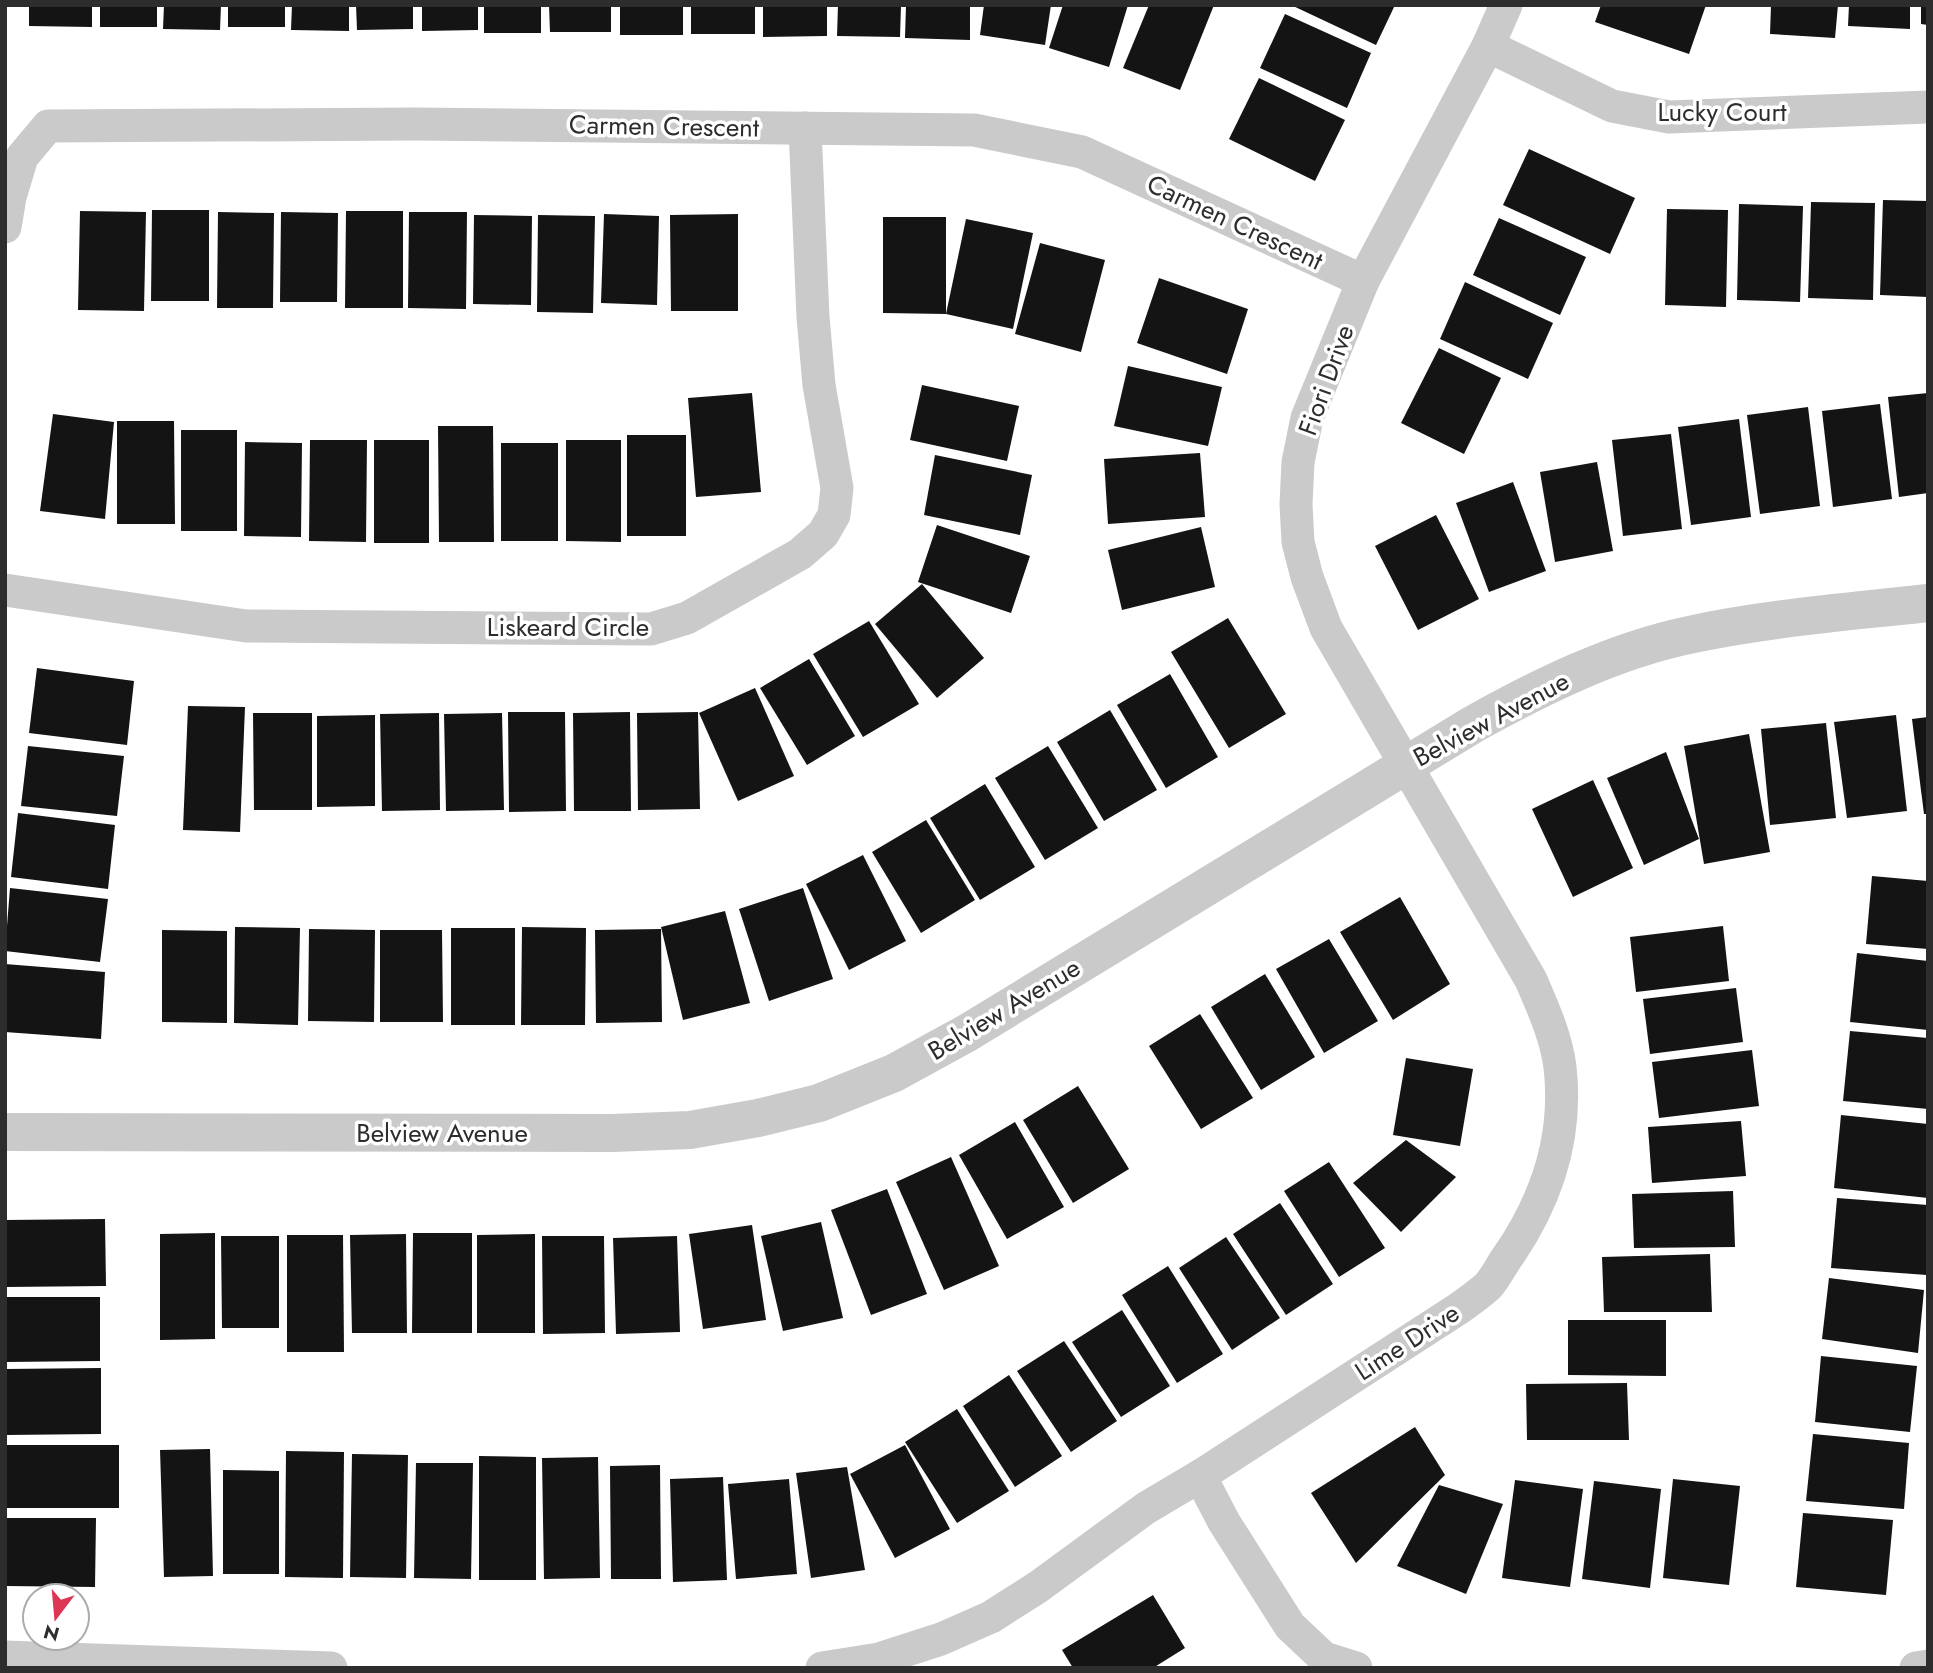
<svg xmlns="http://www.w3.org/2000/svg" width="1933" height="1673" viewBox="0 0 1933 1673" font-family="Jost,sans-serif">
<rect width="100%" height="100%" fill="#fff"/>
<g fill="#141414">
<polygon points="29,5 92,5 92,27 29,26"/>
<rect x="100" y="5" width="57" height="22"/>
<polygon points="164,5 221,5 220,30 163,29"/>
<rect x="228" y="5" width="57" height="22"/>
<polygon points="292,5 349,5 349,31 291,30"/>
<polygon points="356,5 413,5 413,29 357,30"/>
<polygon points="422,5 478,5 478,30 422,31"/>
<rect x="484" y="5" width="57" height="28"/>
<polygon points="549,5 611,5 611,32 550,32"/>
<rect x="620" y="5" width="63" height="30"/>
<rect x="691" y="5" width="64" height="29"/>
<polygon points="763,5 827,5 827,36 763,37"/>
<polygon points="838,5 901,5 900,37 837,36"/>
<polygon points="906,5 970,5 970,40 905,38"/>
<polygon points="984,5 1051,5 1045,45 980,35"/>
<polygon points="1063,5 1128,5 1109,67 1049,48"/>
<polygon points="1149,5 1214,5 1180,90 1123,68"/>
<polygon points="1291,5 1395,5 1376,45"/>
<polygon points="1601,5 1706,5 1689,54 1595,22"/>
<polygon points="1771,5 1838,5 1835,38 1770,34"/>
<polygon points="1849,5 1910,5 1910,29 1848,26"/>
<polygon points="1921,5 1928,5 1928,25 1921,24"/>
<polygon points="1285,14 1371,53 1347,108 1260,68"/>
<polygon points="1259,78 1345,120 1315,181 1229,139"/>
<polygon points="1529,149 1635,198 1610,254 1503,205"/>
<polygon points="1883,200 1928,201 1928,297 1880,295"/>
<polygon points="1811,202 1875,203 1873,300 1808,298"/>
<polygon points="1739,204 1803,206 1800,302 1737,300"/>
<polygon points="1667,209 1728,210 1726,307 1665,305"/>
<polygon points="152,210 209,210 209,301 151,301"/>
<polygon points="80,211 146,212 144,311 78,310"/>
<polygon points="346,211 403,211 403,308 345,308"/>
<polygon points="218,212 274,213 273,308 217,308"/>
<polygon points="281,212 338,213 337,302 280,302"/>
<polygon points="409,212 467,212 466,309 408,308"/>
<polygon points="604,214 659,216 657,305 601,303"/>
<polygon points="738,214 738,311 671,311 670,215"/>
<polygon points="474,215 532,216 531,305 473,304"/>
<polygon points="538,215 595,216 593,313 537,312"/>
<polygon points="883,217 946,217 946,314 883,313"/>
<polygon points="1499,218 1586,257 1560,315 1473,275"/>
<polygon points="966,219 1033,233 1013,329 946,314"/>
<polygon points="1040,243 1105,260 1081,352 1015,334"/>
<polygon points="1159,278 1248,309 1227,374 1137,343"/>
<polygon points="1465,282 1553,323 1528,379 1440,339"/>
<polygon points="1439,348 1501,378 1464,454 1401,423"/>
<polygon points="1128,366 1222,387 1208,446 1114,426"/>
<polygon points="922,385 1019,406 1007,461 910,440"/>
<polygon points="752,393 761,492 696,497 688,398"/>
<polygon points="1928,393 1928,493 1899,497 1888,397"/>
<polygon points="1880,404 1892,499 1833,507 1822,411"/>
<polygon points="1808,407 1820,506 1760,514 1747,415"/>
<polygon points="53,414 114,422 105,519 40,511"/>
<polygon points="1739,419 1751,517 1691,525 1678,427"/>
<polygon points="117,421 174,421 175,524 117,524"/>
<polygon points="438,426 493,426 494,542 439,542"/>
<rect x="181" y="430" width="56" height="101"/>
<polygon points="1671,434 1682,529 1623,536 1612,440"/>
<rect x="627" y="435" width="59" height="101"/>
<polygon points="310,440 367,440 366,542 309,541"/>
<rect x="374" y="440" width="55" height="103"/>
<polygon points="566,440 621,440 621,542 566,541"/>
<polygon points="245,442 302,443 301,537 244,536"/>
<rect x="501" y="443" width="57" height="98"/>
<polygon points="1200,453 1205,517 1108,524 1104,459"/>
<polygon points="935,455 1032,475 1020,535 924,515"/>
<polygon points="1597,462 1613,551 1555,562 1540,472"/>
<polygon points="1513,482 1546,571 1489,592 1456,503"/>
<polygon points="1436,515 1479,599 1418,630 1375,546"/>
<polygon points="937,525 1030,556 1011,613 918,582"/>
<polygon points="1201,527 1215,587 1122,610 1108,550"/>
<polygon points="922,584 984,658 937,698 875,624"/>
<polygon points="1228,618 1286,714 1229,748 1171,652"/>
<polygon points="869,621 919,704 863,737 813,654"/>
<polygon points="809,659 855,736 807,765 760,688"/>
<polygon points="37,668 134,681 127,745 29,733"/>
<polygon points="1170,674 1218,757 1166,788 1117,705"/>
<polygon points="755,688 794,776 738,801 699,713"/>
<polygon points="188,706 245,707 240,832 183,830"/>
<polygon points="1110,710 1157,790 1104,821 1057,742"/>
<polygon points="508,712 565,712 566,811 509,812"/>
<polygon points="630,712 631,811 574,811 573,713"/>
<polygon points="698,712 700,809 638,810 637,713"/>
<polygon points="253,713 312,713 312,810 254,810"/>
<polygon points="439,713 440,810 382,811 380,714"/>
<polygon points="502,713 504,810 446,811 444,714"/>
<polygon points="375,715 375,806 317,807 317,716"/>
<polygon points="1896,715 1907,811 1847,818 1834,722"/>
<polygon points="1928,717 1928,814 1924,814 1912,719"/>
<polygon points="1826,723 1836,818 1770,825 1761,729"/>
<polygon points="1749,734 1770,852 1704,864 1684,746"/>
<polygon points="28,746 124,756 117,816 21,806"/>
<polygon points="1048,746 1098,828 1045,860 995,778"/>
<polygon points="1666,752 1699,839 1644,865 1607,778"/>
<polygon points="1593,780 1633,868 1573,897 1532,809"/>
<polygon points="985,784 1035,867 980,900 930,818"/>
<polygon points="18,813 115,825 108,889 11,877"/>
<polygon points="926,820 975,900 921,933 872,852"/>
<polygon points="863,855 906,941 849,970 806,884"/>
<polygon points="1872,876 1928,881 1928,949 1866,944"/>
<polygon points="10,888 108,899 100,962 5,951"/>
<polygon points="803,888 833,979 769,1001 739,909"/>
<polygon points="1400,897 1450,984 1393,1020 1340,932"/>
<polygon points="725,911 750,1003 683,1020 661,927"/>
<polygon points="1723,926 1729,981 1636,992 1630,937"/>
<polygon points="235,927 300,928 298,1025 234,1023"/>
<polygon points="522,927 586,928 585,1025 521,1025"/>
<rect x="451" y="928" width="64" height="97"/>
<polygon points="309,929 375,930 374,1022 308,1021"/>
<polygon points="661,929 662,1022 596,1023 595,930"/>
<polygon points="162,930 227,931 227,1023 162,1022"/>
<polygon points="380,930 442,930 443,1022 380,1022"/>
<polygon points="1329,939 1378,1021 1324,1053 1276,969"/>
<polygon points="1857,953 1928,961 1928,1030 1850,1022"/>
<polygon points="5,964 105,972 101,1039 5,1032"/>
<polygon points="1265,974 1315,1057 1261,1090 1211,1007"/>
<polygon points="1736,988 1743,1042 1650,1054 1643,999"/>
<polygon points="1200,1014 1253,1098 1201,1129 1149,1046"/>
<polygon points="1850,1031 1928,1038 1928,1109 1843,1101"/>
<polygon points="1752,1050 1759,1106 1659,1118 1652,1062"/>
<polygon points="1406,1058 1473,1069 1460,1146 1393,1135"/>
<polygon points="1078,1086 1129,1169 1073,1203 1023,1120"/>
<polygon points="1841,1115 1928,1124 1928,1198 1834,1188"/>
<polygon points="1741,1121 1746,1176 1652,1183 1648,1127"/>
<polygon points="1015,1122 1064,1207 1007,1239 959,1155"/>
<polygon points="1406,1140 1456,1177 1401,1232 1353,1183"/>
<polygon points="951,1157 999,1266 944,1290 896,1182"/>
<polygon points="1329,1162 1385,1248 1339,1277 1284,1191"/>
<polygon points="887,1189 927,1294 871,1315 831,1210"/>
<polygon points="1733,1191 1735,1247 1634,1248 1632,1194"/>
<polygon points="1837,1198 1928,1205 1927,1275 1831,1268"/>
<polygon points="1280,1203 1333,1284 1286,1315 1233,1234"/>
<polygon points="105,1219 106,1286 5,1287 5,1220"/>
<polygon points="821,1222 843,1318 783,1331 761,1236"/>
<polygon points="752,1225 766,1320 703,1329 689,1234"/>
<polygon points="215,1233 215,1339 160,1340 160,1234"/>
<polygon points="413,1233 472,1233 472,1333 412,1333"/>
<polygon points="406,1234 407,1333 352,1333 350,1235"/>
<polygon points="535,1234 535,1333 477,1333 477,1235"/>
<polygon points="287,1235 343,1235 344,1352 287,1352"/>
<polygon points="221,1236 279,1236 279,1328 222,1328"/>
<polygon points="542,1236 604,1236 605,1333 543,1334"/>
<polygon points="677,1236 680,1332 616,1334 613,1238"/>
<polygon points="1226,1237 1280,1318 1232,1350 1179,1268"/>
<polygon points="1710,1254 1712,1312 1604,1312 1602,1257"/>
<polygon points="1168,1266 1223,1354 1177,1383 1122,1295"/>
<polygon points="1829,1278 1924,1290 1918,1353 1822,1339"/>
<polygon points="5,1297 100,1297 100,1361 5,1362"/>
<polygon points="1122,1310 1170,1386 1121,1417 1072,1342"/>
<polygon points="1568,1320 1666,1320 1666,1376 1568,1375"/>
<polygon points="1064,1341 1117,1421 1071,1452 1017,1371"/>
<polygon points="1821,1356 1917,1366 1910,1432 1815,1422"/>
<polygon points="101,1368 101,1434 5,1435 5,1369"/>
<polygon points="1009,1375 1062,1456 1015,1487 963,1406"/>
<polygon points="1627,1383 1629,1440 1527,1440 1526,1384"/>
<polygon points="957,1409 1009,1491 957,1523 905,1442"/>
<polygon points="1415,1427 1445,1475 1356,1563 1311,1493"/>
<polygon points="1813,1434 1909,1443 1904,1509 1806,1501"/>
<rect x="5" y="1445" width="114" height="63"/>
<polygon points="905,1445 950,1529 895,1558 850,1474"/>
<polygon points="210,1449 213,1576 164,1577 160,1450"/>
<polygon points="286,1451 344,1452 343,1578 285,1577"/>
<polygon points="352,1454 408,1455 406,1578 350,1577"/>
<polygon points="479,1456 536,1457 536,1580 479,1580"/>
<polygon points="598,1457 600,1578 544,1579 542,1458"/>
<polygon points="416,1463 473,1463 471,1579 414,1578"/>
<polygon points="660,1465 661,1579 611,1579 610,1466"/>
<polygon points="847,1467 865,1570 811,1578 796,1473"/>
<polygon points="223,1470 279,1471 279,1574 223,1574"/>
<polygon points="723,1477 727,1580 673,1582 670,1479"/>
<polygon points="789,1479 797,1574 736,1579 728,1484"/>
<polygon points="1673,1479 1740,1486 1729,1585 1663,1578"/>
<polygon points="1515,1480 1583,1489 1570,1587 1502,1578"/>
<polygon points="1594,1481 1661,1489 1650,1588 1582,1579"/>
<polygon points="1439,1485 1503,1504 1466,1594 1397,1566"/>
<polygon points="1803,1513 1893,1520 1886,1595 1796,1587"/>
<polygon points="5,1518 96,1518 95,1587 5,1586"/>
<polygon points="1153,1595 1185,1648 1153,1668 1073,1668 1062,1650"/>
</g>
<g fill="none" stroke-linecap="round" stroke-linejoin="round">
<g stroke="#cacaca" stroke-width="33">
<polyline points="1488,46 1612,106 1669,117 1928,107"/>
<polyline points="5,227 10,197 22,157 48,126 416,124 974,130 1082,152 1363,281"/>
<polyline points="5,590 246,626 651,629 687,618 800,554 823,534 834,515 837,488 819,385 813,317 805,128"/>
<polyline points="1200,1476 1224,1522 1290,1626 1324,1658 1356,1668"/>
<polyline points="5,1657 331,1668"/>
<path d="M 822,1668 L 879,1659 L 941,1639 L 991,1617 L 1038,1587 L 1146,1508 L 1200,1476 L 1458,1309 C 1468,1302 1479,1294 1488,1286 C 1495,1278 1500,1268 1506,1259 C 1546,1202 1568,1137 1560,1067 C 1556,1036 1543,1008 1531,980 L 1326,628 L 1307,577 L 1298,542 L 1296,504 L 1298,462 L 1307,418 L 1363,281 L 1488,46 L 1506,5"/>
<polyline points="1916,1668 1928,1666"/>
</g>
<path stroke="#cacaca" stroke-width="38" d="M 5,1132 L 612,1133 L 690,1130 L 758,1118 L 819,1103 L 894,1073 L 967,1033 L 1472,725 C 1540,687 1613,651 1689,635 C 1768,618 1848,612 1928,603"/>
</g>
<g text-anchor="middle" stroke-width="7" stroke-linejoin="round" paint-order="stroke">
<g font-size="26" fill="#2d2d2d" stroke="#fff">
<text x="1722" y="121">Lucky Court</text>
<text transform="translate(664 126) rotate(1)" y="9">Carmen Crescent</text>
<text transform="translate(1235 222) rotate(25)" y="9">Carmen Crescent</text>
<text transform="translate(1326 380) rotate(-70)" y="9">Fiori Drive</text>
<text x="568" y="636">Liskeard Circle</text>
<text transform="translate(1491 719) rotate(-28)" y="9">Belview Avenue</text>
<text transform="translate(1004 1009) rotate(-31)" y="9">Belview Avenue</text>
<text x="442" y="1142">Belview Avenue</text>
<text transform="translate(1407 1342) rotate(-33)" y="9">Lime Drive</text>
</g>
</g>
<rect width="1933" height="1673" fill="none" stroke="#2d2d2d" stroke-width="14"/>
<g transform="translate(56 1617) rotate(196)"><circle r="33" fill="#ffffff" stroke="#ababab" stroke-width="2"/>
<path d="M0-5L12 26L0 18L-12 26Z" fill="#dd3654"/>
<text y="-10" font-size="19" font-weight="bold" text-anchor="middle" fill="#2d2d2d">N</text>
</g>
</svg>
